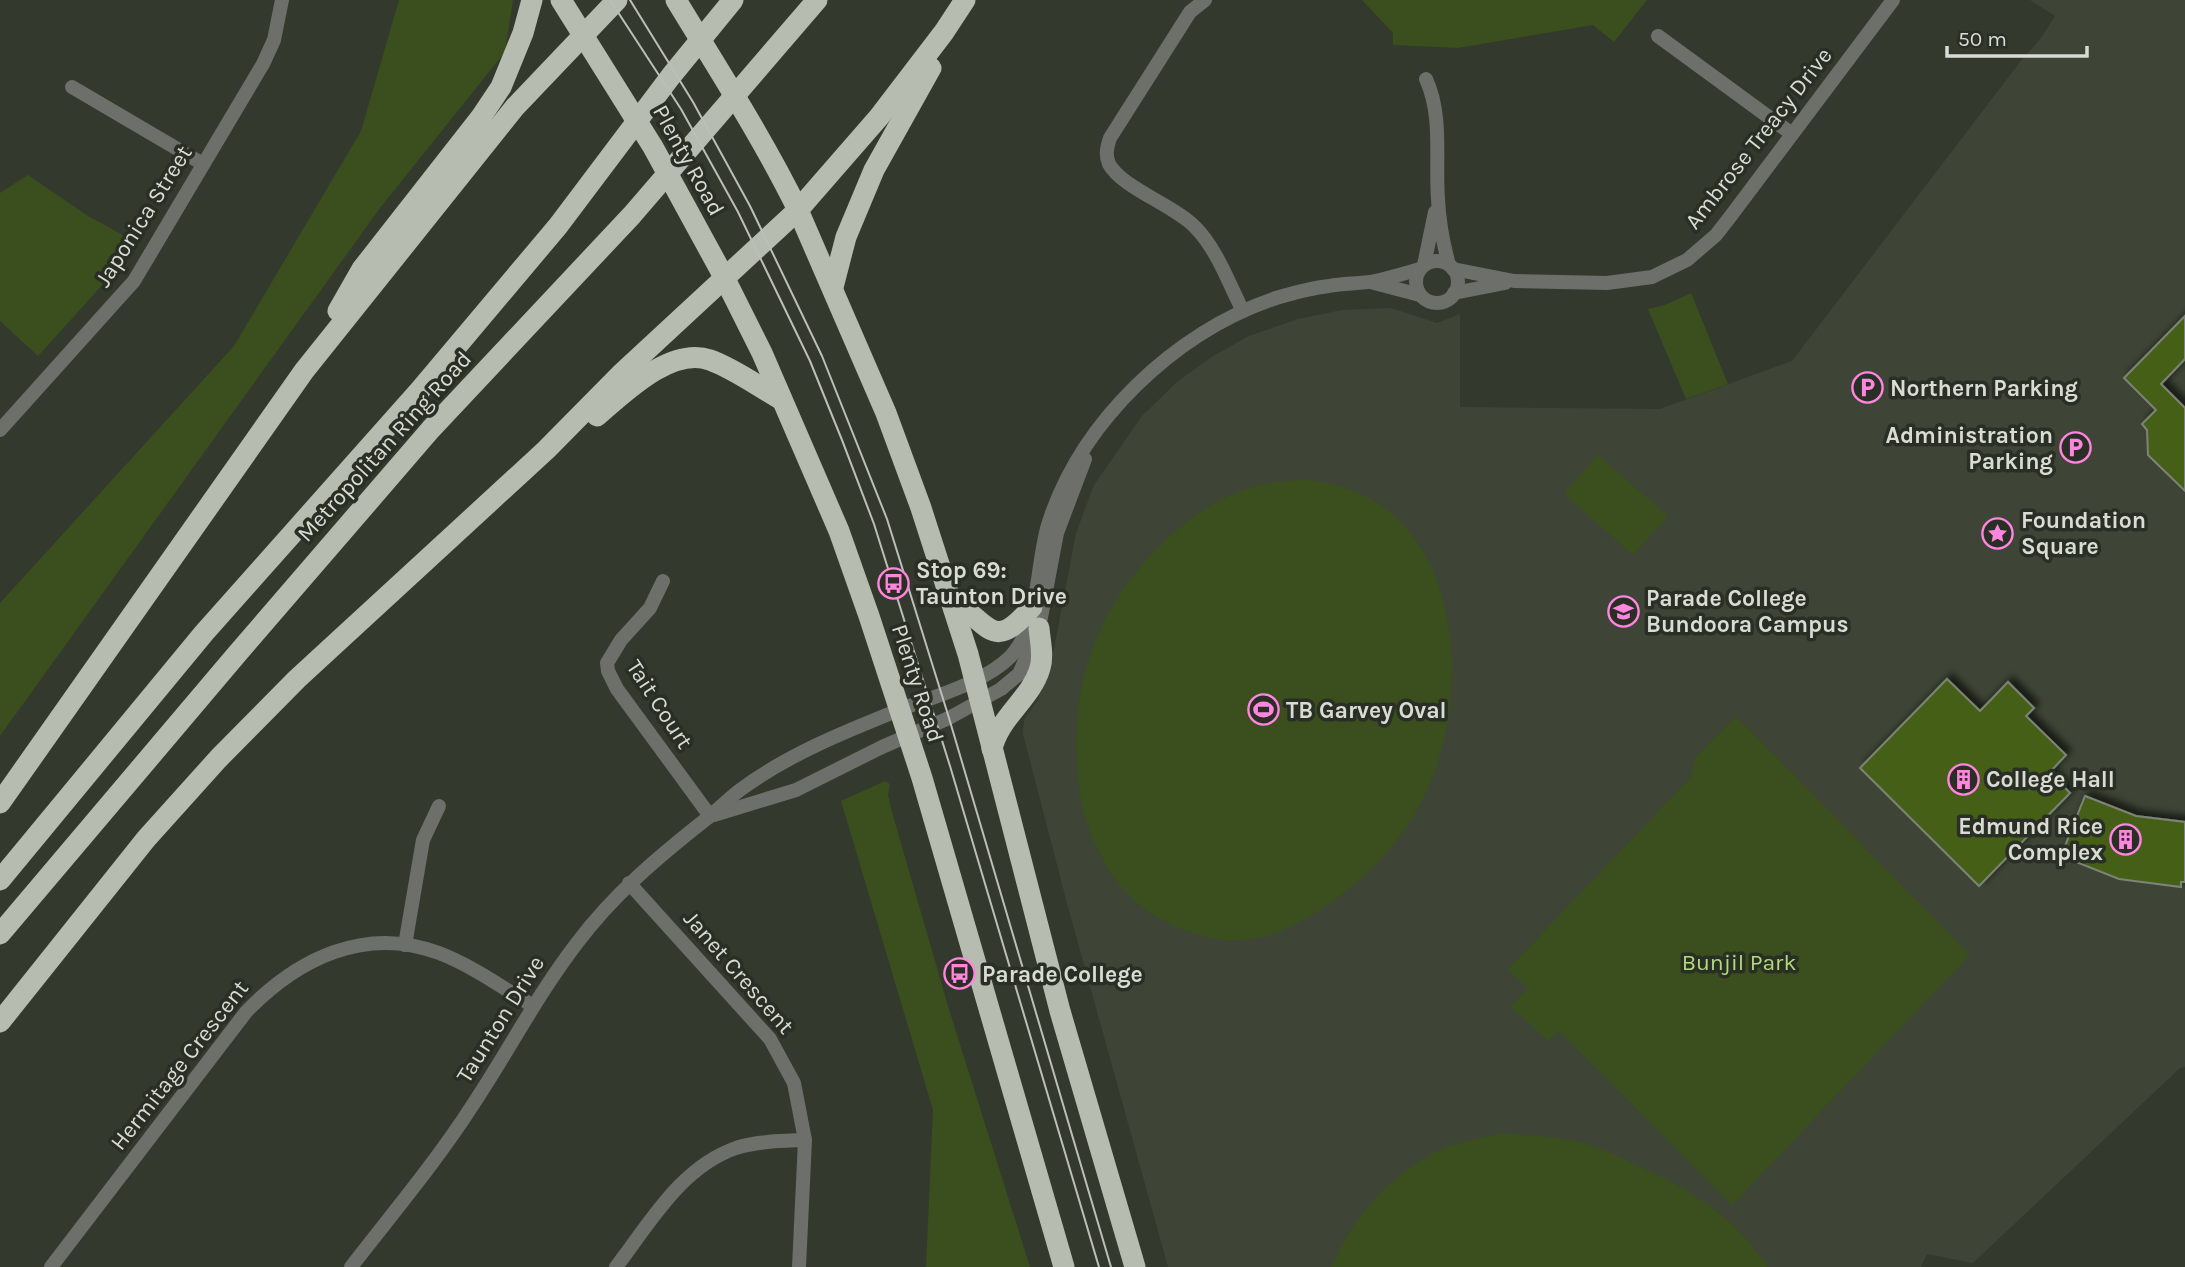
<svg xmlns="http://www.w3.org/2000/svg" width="2185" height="1267" viewBox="0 0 2185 1267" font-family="Karla,sans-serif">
<defs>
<filter id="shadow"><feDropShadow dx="5" dy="-5" stdDeviation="3.5" flood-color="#0009"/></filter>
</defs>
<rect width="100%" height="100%" fill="#34392e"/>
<polygon fill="#3e4536" points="2030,0 2185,0 2185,1067 2180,1068 1973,1263 1927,1254 1921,1267 1168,1267 1068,907 1023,734 1024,720 1037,701 1050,670 1076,533 1094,485 1117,452 1142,416 1178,381 1213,356 1249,336 1298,319 1342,310 1391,308 1437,323 1460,314 1460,407 1660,409 1792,361 2020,62 2041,38 2055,16"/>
<g fill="#3a4e1e">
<polygon points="399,0 513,0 505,52 380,208 0,736 0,603 234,346 361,131"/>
<polygon points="1362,0 1647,0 1614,42 1593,25 1458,48 1393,45 1393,33"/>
<polygon points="28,175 88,216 134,241 114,272 38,356 0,321 0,193"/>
<polygon points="1691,293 1728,384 1686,399 1648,309 1665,305"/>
<polygon points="1598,455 1668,516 1633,555 1564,494"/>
<path d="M 1310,480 C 1342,484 1374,496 1398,519 C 1466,585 1463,714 1426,793 C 1402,843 1362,884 1315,913 C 1274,939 1237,949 1190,932 C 1141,915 1115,888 1093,840 C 1083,816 1078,790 1077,763 C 1071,670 1106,591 1177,530 C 1201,509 1232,491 1264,484 C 1279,481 1294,480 1310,480 Z"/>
<polygon points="1736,716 1970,955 1732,1205 1559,1031 1548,1041 1510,1006 1528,989 1508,969 1691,777 1695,758"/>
<polygon points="885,781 890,784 888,795 892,812 948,1006 1030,1267 926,1267 933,1110 841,801"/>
<path d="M 1500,1133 C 1527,1135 1553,1136 1580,1142 C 1598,1147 1617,1156 1634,1164 C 1690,1189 1733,1215 1768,1267 L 1332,1267 C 1351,1218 1390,1176 1437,1151 C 1455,1142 1480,1139 1500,1133 Z"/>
</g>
<g fill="#446015" stroke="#7d8377" stroke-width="2" filter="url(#shadow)">
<polygon points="2185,316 2185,359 2161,384 2185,408 2185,491 2148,455 2147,430 2142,424 2156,410 2124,378"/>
<polygon points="1947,679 1980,711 2008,682 2034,708 2026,716 2066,755 2050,772 2070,793 1979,886 1860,768"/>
<polygon points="2085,796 2136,816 2185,822 2185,882 2181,882 2181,887 2119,879 2061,856"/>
</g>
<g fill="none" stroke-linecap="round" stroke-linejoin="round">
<g stroke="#6d6f6a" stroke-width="14">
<path d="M 1205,0 L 1190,12 L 1110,138 C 1107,147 1105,155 1109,164 C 1121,187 1175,206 1195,227 C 1217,249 1229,284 1243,311"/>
<polyline points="1658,36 1792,134"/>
<path d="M 1426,79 C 1443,116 1435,159 1438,199 C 1439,221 1443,243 1449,265"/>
<polyline points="72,87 203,164"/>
<circle cx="1437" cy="282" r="21"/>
<polyline points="1424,265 1435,212"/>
<polyline points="1453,269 1514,281 1607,283 1652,277 1687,260 1716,235 1730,217 1893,0"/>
<polyline points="1374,283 1420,295"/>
<polyline points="1454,293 1505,283"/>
<polyline points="0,430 134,281 263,64 274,40 282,0"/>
<polyline points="663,581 650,608 621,640 607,663 608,671 617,689 710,816"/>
<polyline points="714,815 796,790 882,747 949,718 1001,689 1019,674 1039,628 1057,533 1085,459"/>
<polyline points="629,883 770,1039 794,1083 805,1140 799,1267"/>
<polyline points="405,945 423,840 439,806"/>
<path d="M 51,1267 L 246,1012 C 297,959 365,925 439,953 C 473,966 503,988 533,1006"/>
<path d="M 351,1267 C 392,1214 436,1162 472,1106 C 508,1052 537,995 577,943 C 613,895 658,857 705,820 C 717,811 728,799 740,790 C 787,755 844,732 899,710 C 932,697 984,683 1010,657 C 1040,626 1036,564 1048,525 C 1080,422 1175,332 1276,298 C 1293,293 1311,288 1329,286 C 1344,283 1360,284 1375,281 C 1390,278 1405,273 1420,269"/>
<path d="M 616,1267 C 650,1223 681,1167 736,1148 C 758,1141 782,1141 805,1140"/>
</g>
<g stroke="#b6bcaf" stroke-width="21">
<polyline points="561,0 653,147 724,277 762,353 839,531 869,616 922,778 1064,1267"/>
<path d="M 676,0 C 718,69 762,137 798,210 L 886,413 L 921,508 L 968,654 L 1060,1011 L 1135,1267"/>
<polyline points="833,287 846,237 874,170 931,68"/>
<polyline points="338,311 362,269 481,117 501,87 523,33 532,0"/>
<path d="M 597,416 C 624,393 671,346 710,360 C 735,369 759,387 782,400"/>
<path d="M 950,599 C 990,622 991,655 1032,607"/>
<path d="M 992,749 C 999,717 1031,699 1040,668 C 1044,655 1040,641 1039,628"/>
<polyline points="0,803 304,371 515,107 617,0"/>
<polyline points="0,880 204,633 420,390 558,226 671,76 733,0"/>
<polyline points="0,934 237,654 431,429 632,215 817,0"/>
<polyline points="0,1022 146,839 218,759 297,679 546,450 622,373 798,210 879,117 944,32 965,0"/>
</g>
<g stroke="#bbbfb7" stroke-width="2">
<polyline points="610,0 681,109 738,212 810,361 842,440 874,524 950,766 1099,1267"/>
<polyline points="630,0 693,102 750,206 822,356 887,519 949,718 1111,1267"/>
</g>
</g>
<defs>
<symbol id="parking-ring" viewBox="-11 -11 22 22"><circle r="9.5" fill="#2a2f25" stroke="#ff85de" stroke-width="1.5"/><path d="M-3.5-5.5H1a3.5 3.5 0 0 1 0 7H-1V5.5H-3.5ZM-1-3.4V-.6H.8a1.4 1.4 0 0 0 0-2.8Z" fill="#ff85de"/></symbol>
<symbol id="sight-ring" viewBox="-11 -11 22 22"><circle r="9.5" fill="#2a2f25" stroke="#ff85de" stroke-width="1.5"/><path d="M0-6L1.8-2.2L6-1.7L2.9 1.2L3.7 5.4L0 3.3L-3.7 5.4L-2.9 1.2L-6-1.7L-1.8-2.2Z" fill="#ff85de"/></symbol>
<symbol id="bus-ring" viewBox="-11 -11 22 22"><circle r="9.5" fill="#2a2f25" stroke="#ff85de" stroke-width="1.5"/><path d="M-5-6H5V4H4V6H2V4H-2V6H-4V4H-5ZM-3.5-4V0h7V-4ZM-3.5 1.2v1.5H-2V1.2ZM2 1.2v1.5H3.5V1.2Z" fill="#ff85de"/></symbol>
<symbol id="school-ring" viewBox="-11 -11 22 22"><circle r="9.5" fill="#2a2f25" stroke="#ff85de" stroke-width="1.5"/><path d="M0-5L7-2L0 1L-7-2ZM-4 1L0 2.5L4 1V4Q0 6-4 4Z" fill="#ff85de"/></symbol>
<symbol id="stadium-ring" viewBox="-11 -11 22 22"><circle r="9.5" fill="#2a2f25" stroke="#ff85de" stroke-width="1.5"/><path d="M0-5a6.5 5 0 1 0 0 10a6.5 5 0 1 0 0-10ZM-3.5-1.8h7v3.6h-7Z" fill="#ff85de"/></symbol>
<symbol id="building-ring" viewBox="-11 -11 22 22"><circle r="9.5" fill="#2a2f25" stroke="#ff85de" stroke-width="1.5"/><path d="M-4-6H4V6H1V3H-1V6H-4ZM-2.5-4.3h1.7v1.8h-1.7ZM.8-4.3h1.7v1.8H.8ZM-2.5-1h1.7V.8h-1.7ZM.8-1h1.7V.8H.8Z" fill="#ff85de"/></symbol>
</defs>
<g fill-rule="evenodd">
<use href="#parking-ring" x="1850" y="370" width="35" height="35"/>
<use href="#parking-ring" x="2058" y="430" width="35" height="35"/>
<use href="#sight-ring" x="1980" y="516" width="35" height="35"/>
<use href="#bus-ring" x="876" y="566" width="35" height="35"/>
<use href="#school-ring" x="1606" y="594" width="35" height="35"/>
<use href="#stadium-ring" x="1246" y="692" width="35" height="35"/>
<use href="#building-ring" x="1946" y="762" width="35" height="35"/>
<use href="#building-ring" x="2108" y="822" width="35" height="35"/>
<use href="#bus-ring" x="942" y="956" width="35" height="35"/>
</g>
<g text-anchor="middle" stroke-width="7" stroke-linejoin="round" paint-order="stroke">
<g font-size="23" fill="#d8dcd5" stroke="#2a2f25">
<text transform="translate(1758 138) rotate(-52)" y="8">Ambrose Treacy Drive</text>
<text transform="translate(689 160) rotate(61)" y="8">Plenty Road</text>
<text transform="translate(143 216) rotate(-58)" y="8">Japonica Street</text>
<text transform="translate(384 446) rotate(-48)" y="8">Metropolitan Ring Road</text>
<text transform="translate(918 683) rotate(72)" y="8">Plenty Road</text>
<text transform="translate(660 704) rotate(57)" y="8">Tait Court</text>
<text transform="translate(739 972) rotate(49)" y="8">Janet Crescent</text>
<text transform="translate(500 1019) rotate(-58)" y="8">Taunton Drive</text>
<text transform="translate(179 1065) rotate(-52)" y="8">Hermitage Crescent</text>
</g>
<g font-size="23" font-weight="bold" fill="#d8dcd5" stroke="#2a2f25" text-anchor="start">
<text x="1890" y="396">Northern Parking</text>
<text x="2053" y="443" text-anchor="end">Administration<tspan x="2053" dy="26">Parking</tspan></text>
<text x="2021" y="528">Foundation<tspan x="2021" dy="26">Square</tspan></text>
<text x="916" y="578">Stop 69:<tspan x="916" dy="26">Taunton Drive</tspan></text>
<text x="1646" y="606">Parade College<tspan x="1646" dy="26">Bundoora Campus</tspan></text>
<text x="1286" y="718">TB Garvey Oval</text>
<text x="1986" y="787">College Hall</text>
<text x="2103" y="834" text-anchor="end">Edmund Rice<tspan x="2103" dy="26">Complex</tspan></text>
<text x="982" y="982">Parade College</text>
</g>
<g font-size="23" fill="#b1dc79" stroke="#2a2f25">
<text x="1739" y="970">Bunjil Park</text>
</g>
</g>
<path d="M1947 46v10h140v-10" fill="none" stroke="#d8dcd5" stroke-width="3.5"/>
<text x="1958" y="46" font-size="21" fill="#d8dcd5" stroke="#2a2f25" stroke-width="5" paint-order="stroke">50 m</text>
</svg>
